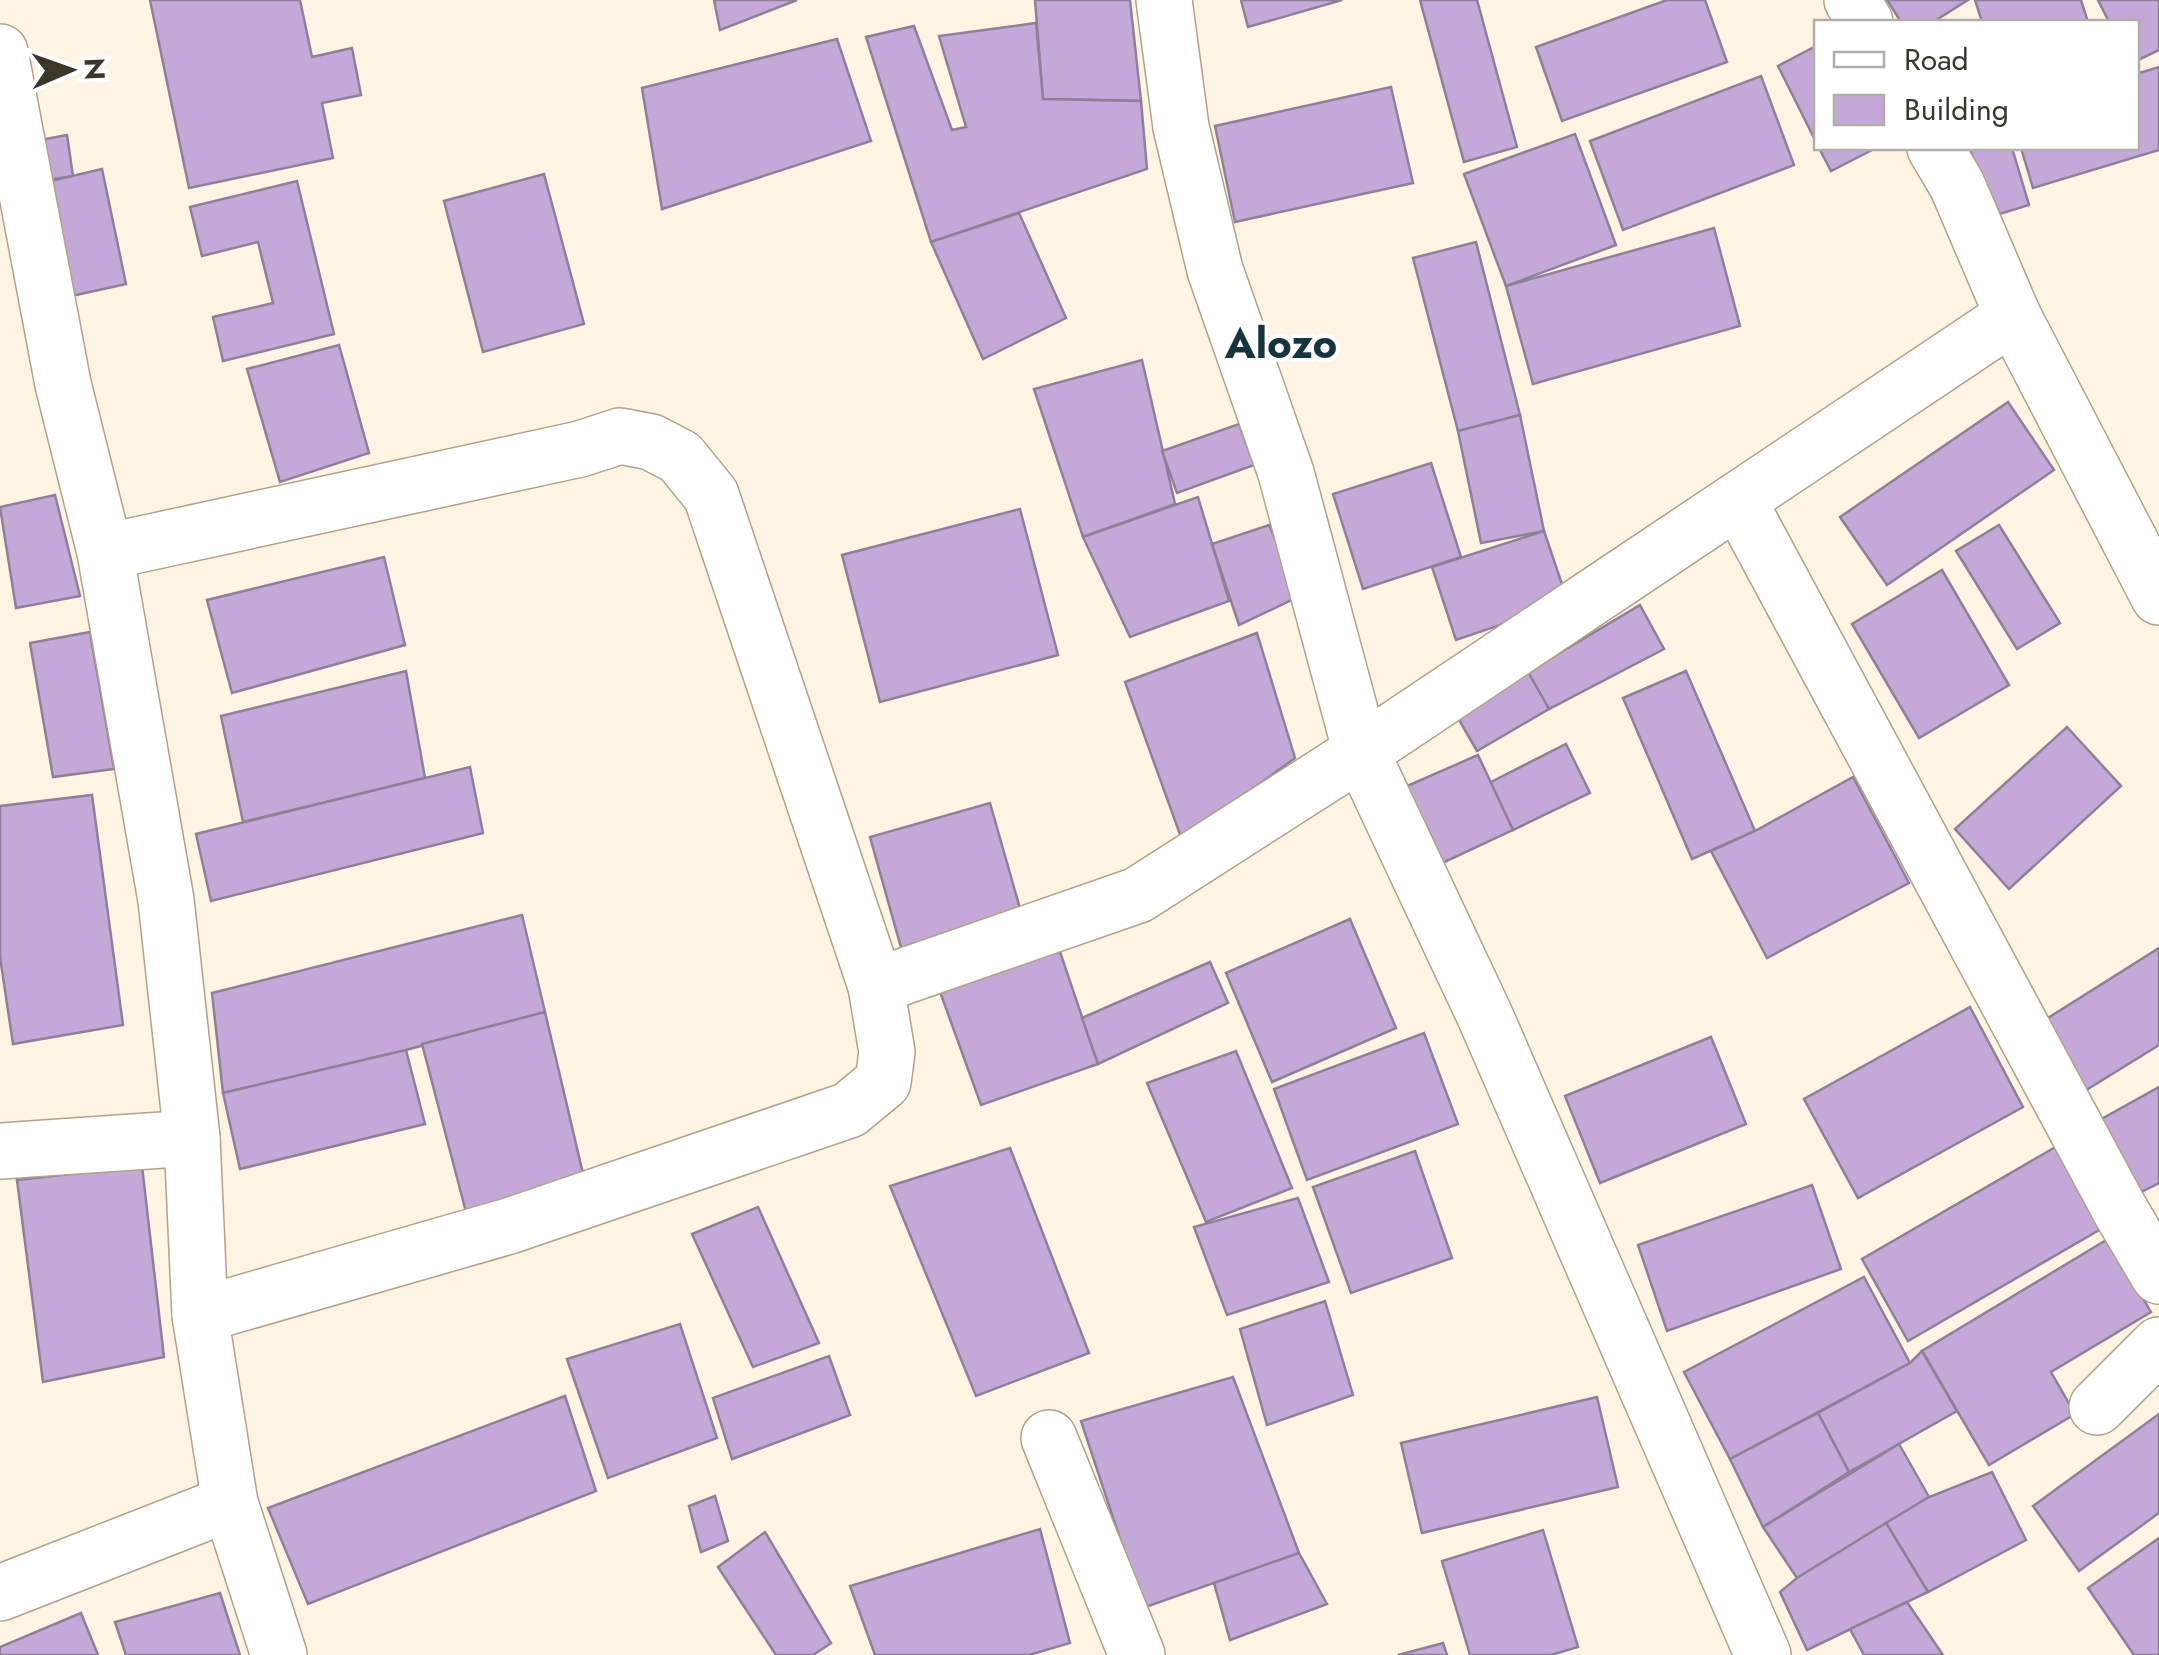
<svg xmlns="http://www.w3.org/2000/svg" width="2159" height="1655" viewBox="0 0 2159 1655" font-family="Jost,sans-serif">
<rect width="100%" height="100%" fill="#fef4e3"/>
<g fill="#c4a9d8" stroke="#8e8099" stroke-width="2.5">
<polygon points="150,0 300,0 312,57 352,48 361,95 322,103 333,158 189,188"/>
<polygon points="714,0 797,0 720,30"/>
<polygon points="1035,0 1130,0 1141,101 1043,99"/>
<polygon points="1241,0 1342,0 1248,27"/>
<polygon points="1420,0 1477,0 1517,147 1464,162"/>
<polygon points="1667,0 1705,0 1727,62 1562,121 1536,47"/>
<polygon points="1887,0 1968,0 1933,22 1901,22"/>
<polygon points="1975,0 2081,0 2088,22 1982,22"/>
<polygon points="2098,0 2159,0 2159,50 2136,61 2136,22 2109,22"/>
<polygon points="1036,23 1043,99 1141,101 1147,169 931,242 866,37 914,26 952,130 966,127 939,36"/>
<polygon points="837,39 871,141 662,209 642,88"/>
<polygon points="1816,46 1816,142 1778,66"/>
<polygon points="2159,67 2159,150 2033,188 2021,148 2136,148 2136,74"/>
<polygon points="1761,76 1794,165 1623,230 1590,141"/>
<polygon points="1391,87 1413,183 1235,222 1215,126"/>
<polygon points="1575,134 1616,245 1506,286 1464,174"/>
<polygon points="67,135 73,176 41,181 35,141"/>
<polygon points="1819,148 1876,148 1831,171"/>
<polygon points="1970,148 2012,148 2029,205 1990,217"/>
<polygon points="102,169 126,284 67,297 42,183"/>
<polygon points="544,174 584,324 483,352 444,201"/>
<polygon points="297,181 334,334 223,361 213,317 273,303 258,242 202,256 190,207"/>
<polygon points="1019,213 1066,318 983,359 931,242"/>
<polygon points="1714,228 1740,326 1533,384 1506,286"/>
<polygon points="1476,242 1520,415 1458,431 1413,258"/>
<polygon points="339,345 369,453 280,482 247,369"/>
<polygon points="1142,360 1175,504 1083,537 1034,389"/>
<polygon points="2008,402 2054,470 1887,585 1840,517"/>
<polygon points="1520,415 1544,531 1481,543 1458,431"/>
<polygon points="1239,424 1254,465 1177,493 1162,451"/>
<polygon points="1431,463 1461,557 1363,589 1333,494"/>
<polygon points="55,495 80,596 16,608 0,507"/>
<polygon points="1198,497 1229,601 1130,637 1083,537"/>
<polygon points="1020,509 1058,655 880,702 842,555"/>
<polygon points="1269,525 1300,596 1239,625 1212,544"/>
<polygon points="1999,525 2060,623 2017,649 1956,551"/>
<polygon points="1544,531 1568,602 1456,640 1432,567"/>
<polygon points="384,557 405,645 232,693 207,600"/>
<polygon points="1942,570 2009,685 1919,738 1852,624"/>
<polygon points="1640,605 1664,649 1549,709 1528,672"/>
<polygon points="90,632 114,769 53,777 30,643"/>
<polygon points="1257,633 1295,758 1182,840 1125,682"/>
<polygon points="406,671 425,778 243,822 221,716"/>
<polygon points="1686,671 1755,831 1692,859 1623,698"/>
<polygon points="1528,672 1549,709 1477,751 1455,713"/>
<polygon points="2067,727 2121,786 2009,889 1955,829"/>
<polygon points="1566,744 1590,793 1513,830 1489,783"/>
<polygon points="1478,755 1513,830 1438,865 1405,787"/>
<polygon points="470,767 483,833 211,901 196,834"/>
<polygon points="1853,777 1909,883 1767,958 1711,851 1755,831"/>
<polygon points="92,795 123,1025 13,1044 0,957 0,806"/>
<polygon points="990,803 1021,912 904,958 870,837"/>
<polygon points="522,915 545,1012 406,1050 223,1093 212,993"/>
<polygon points="1350,919 1396,1028 1272,1082 1226,973"/>
<polygon points="1058,946 1098,1064 981,1105 939,989"/>
<polygon points="2159,948 2159,1045 2083,1092 2040,1023"/>
<polygon points="1210,962 1228,1003 1098,1064 1082,1018"/>
<polygon points="1970,1007 2023,1107 1858,1198 1804,1099"/>
<polygon points="545,1012 584,1178 466,1212 422,1044"/>
<polygon points="1424,1033 1458,1124 1307,1180 1274,1089"/>
<polygon points="1711,1037 1746,1124 1600,1183 1565,1096"/>
<polygon points="406,1050 425,1124 240,1169 223,1093"/>
<polygon points="1236,1051 1292,1188 1206,1222 1147,1083"/>
<polygon points="2159,1087 2159,1183 2137,1194 2098,1121"/>
<polygon points="2059,1145 2106,1226 1908,1341 1862,1259"/>
<polygon points="1010,1148 1089,1353 976,1396 890,1186"/>
<polygon points="1415,1151 1452,1258 1351,1293 1313,1187"/>
<polygon points="142,1166 164,1357 43,1382 17,1180"/>
<polygon points="1812,1185 1841,1269 1667,1331 1638,1245"/>
<polygon points="1298,1198 1329,1282 1227,1315 1194,1227"/>
<polygon points="758,1207 819,1343 753,1367 692,1234"/>
<polygon points="2108,1239 2151,1312 2051,1372 2075,1414 1989,1465 1922,1351"/>
<polygon points="1864,1277 1910,1363 1730,1459 1684,1372"/>
<polygon points="1325,1301 1353,1395 1267,1425 1240,1329"/>
<polygon points="680,1324 717,1438 608,1478 567,1359"/>
<polygon points="1922,1351 1957,1411 1849,1472 1818,1413 1910,1363"/>
<polygon points="829,1356 850,1415 732,1459 713,1398"/>
<polygon points="1233,1377 1299,1553 1143,1608 1081,1421"/>
<polygon points="565,1396 596,1491 308,1604 268,1508"/>
<polygon points="1597,1397 1618,1487 1422,1533 1401,1443"/>
<polygon points="1818,1413 1849,1472 1763,1527 1730,1459"/>
<polygon points="2159,1414 2159,1513 2079,1571 2033,1506"/>
<polygon points="1899,1444 1929,1497 1797,1578 1763,1527"/>
<polygon points="1992,1472 2026,1540 1928,1592 1886,1523 1929,1497"/>
<polygon points="715,1496 728,1541 701,1552 689,1506"/>
<polygon points="1886,1523 1928,1592 1807,1650 1780,1592 1797,1578"/>
<polygon points="1040,1529 1070,1643 1029,1655 875,1655 850,1586"/>
<polygon points="1543,1530 1578,1647 1551,1655 1470,1655 1442,1561"/>
<polygon points="765,1532 831,1643 813,1655 776,1655 718,1567"/>
<polygon points="2159,1538 2159,1655 2134,1655 2088,1588"/>
<polygon points="1299,1553 1327,1604 1230,1640 1214,1583"/>
<polygon points="220,1593 240,1655 126,1655 115,1622"/>
<polygon points="1907,1602 1943,1655 1864,1655 1850,1629"/>
<polygon points="81,1613 98,1655 0,1655 0,1647"/>
<polygon points="1443,1643 1447,1655 1398,1655"/>
</g>
<g fill="none" stroke-linecap="round" stroke-linejoin="round">
<defs>
<g id="minor">
<polyline points="1164,0 1181,127 1215,270 1286,473 1361,752 1485,1016 1763,1655"/>
<polyline points="1852,0 1865,22"/>
<polyline points="0,52 63,384 105,552 166,900 192,1138 200,1315 230,1503 279,1655"/>
<polyline points="1935,148 1957,185 2013,316 2159,597"/>
<polyline points="1739,502 2120,1210 2159,1276"/>
<polyline points="105,552 580,449 620,436 651,442 680,457 711,495 876,986 887,1052 883,1082 849,1110 509,1226 200,1315"/>
<polyline points="876,986 1138,895 1361,752 2013,316"/>
<polyline points="0,1151 192,1138"/>
<polyline points="2097,1407 2159,1345"/>
<polyline points="1049,1438 1137,1655"/>
<polyline points="0,1593 230,1503"/>
</g>
</defs>
<use href="#minor" stroke="#b2a288" stroke-width="58"/>
<use href="#minor" stroke="#fff" stroke-width="55"/>
</g>
<g text-anchor="middle" stroke-width="8" stroke-linejoin="round" paint-order="stroke">
<g font-size="42" font-weight="bold" fill="#16343e" stroke="#fff">
<text x="1281" y="358">Alozo</text>
</g>
</g>
<rect x="1814" y="20" width="325" height="130" fill="#ffffff" stroke="#b1aeaa" stroke-width="2.5"/>
<rect x="1834" y="52" width="50" height="15" fill="#ffffff" stroke="#b1aeaa" stroke-width="2.5"/>
<text x="1904" y="70" font-size="30" fill="#3b352a">Road</text>
<rect x="1834" y="95" width="50" height="30" fill="#c4a9d8" stroke="#b1aeaa" stroke-width="2.5"/>
<text x="1904" y="120" font-size="30" fill="#3b352a">Building</text>
<g transform="translate(70 70) rotate(88)" stroke="#ffffff" stroke-width="8" paint-order="stroke">
<path d="M0-8L18 38L0 25L-18 38Z" fill="#3b352a"/>
<text y="-15" font-size="28" font-weight="bold" text-anchor="middle" fill="#3b352a">N</text>
</g>
</svg>
